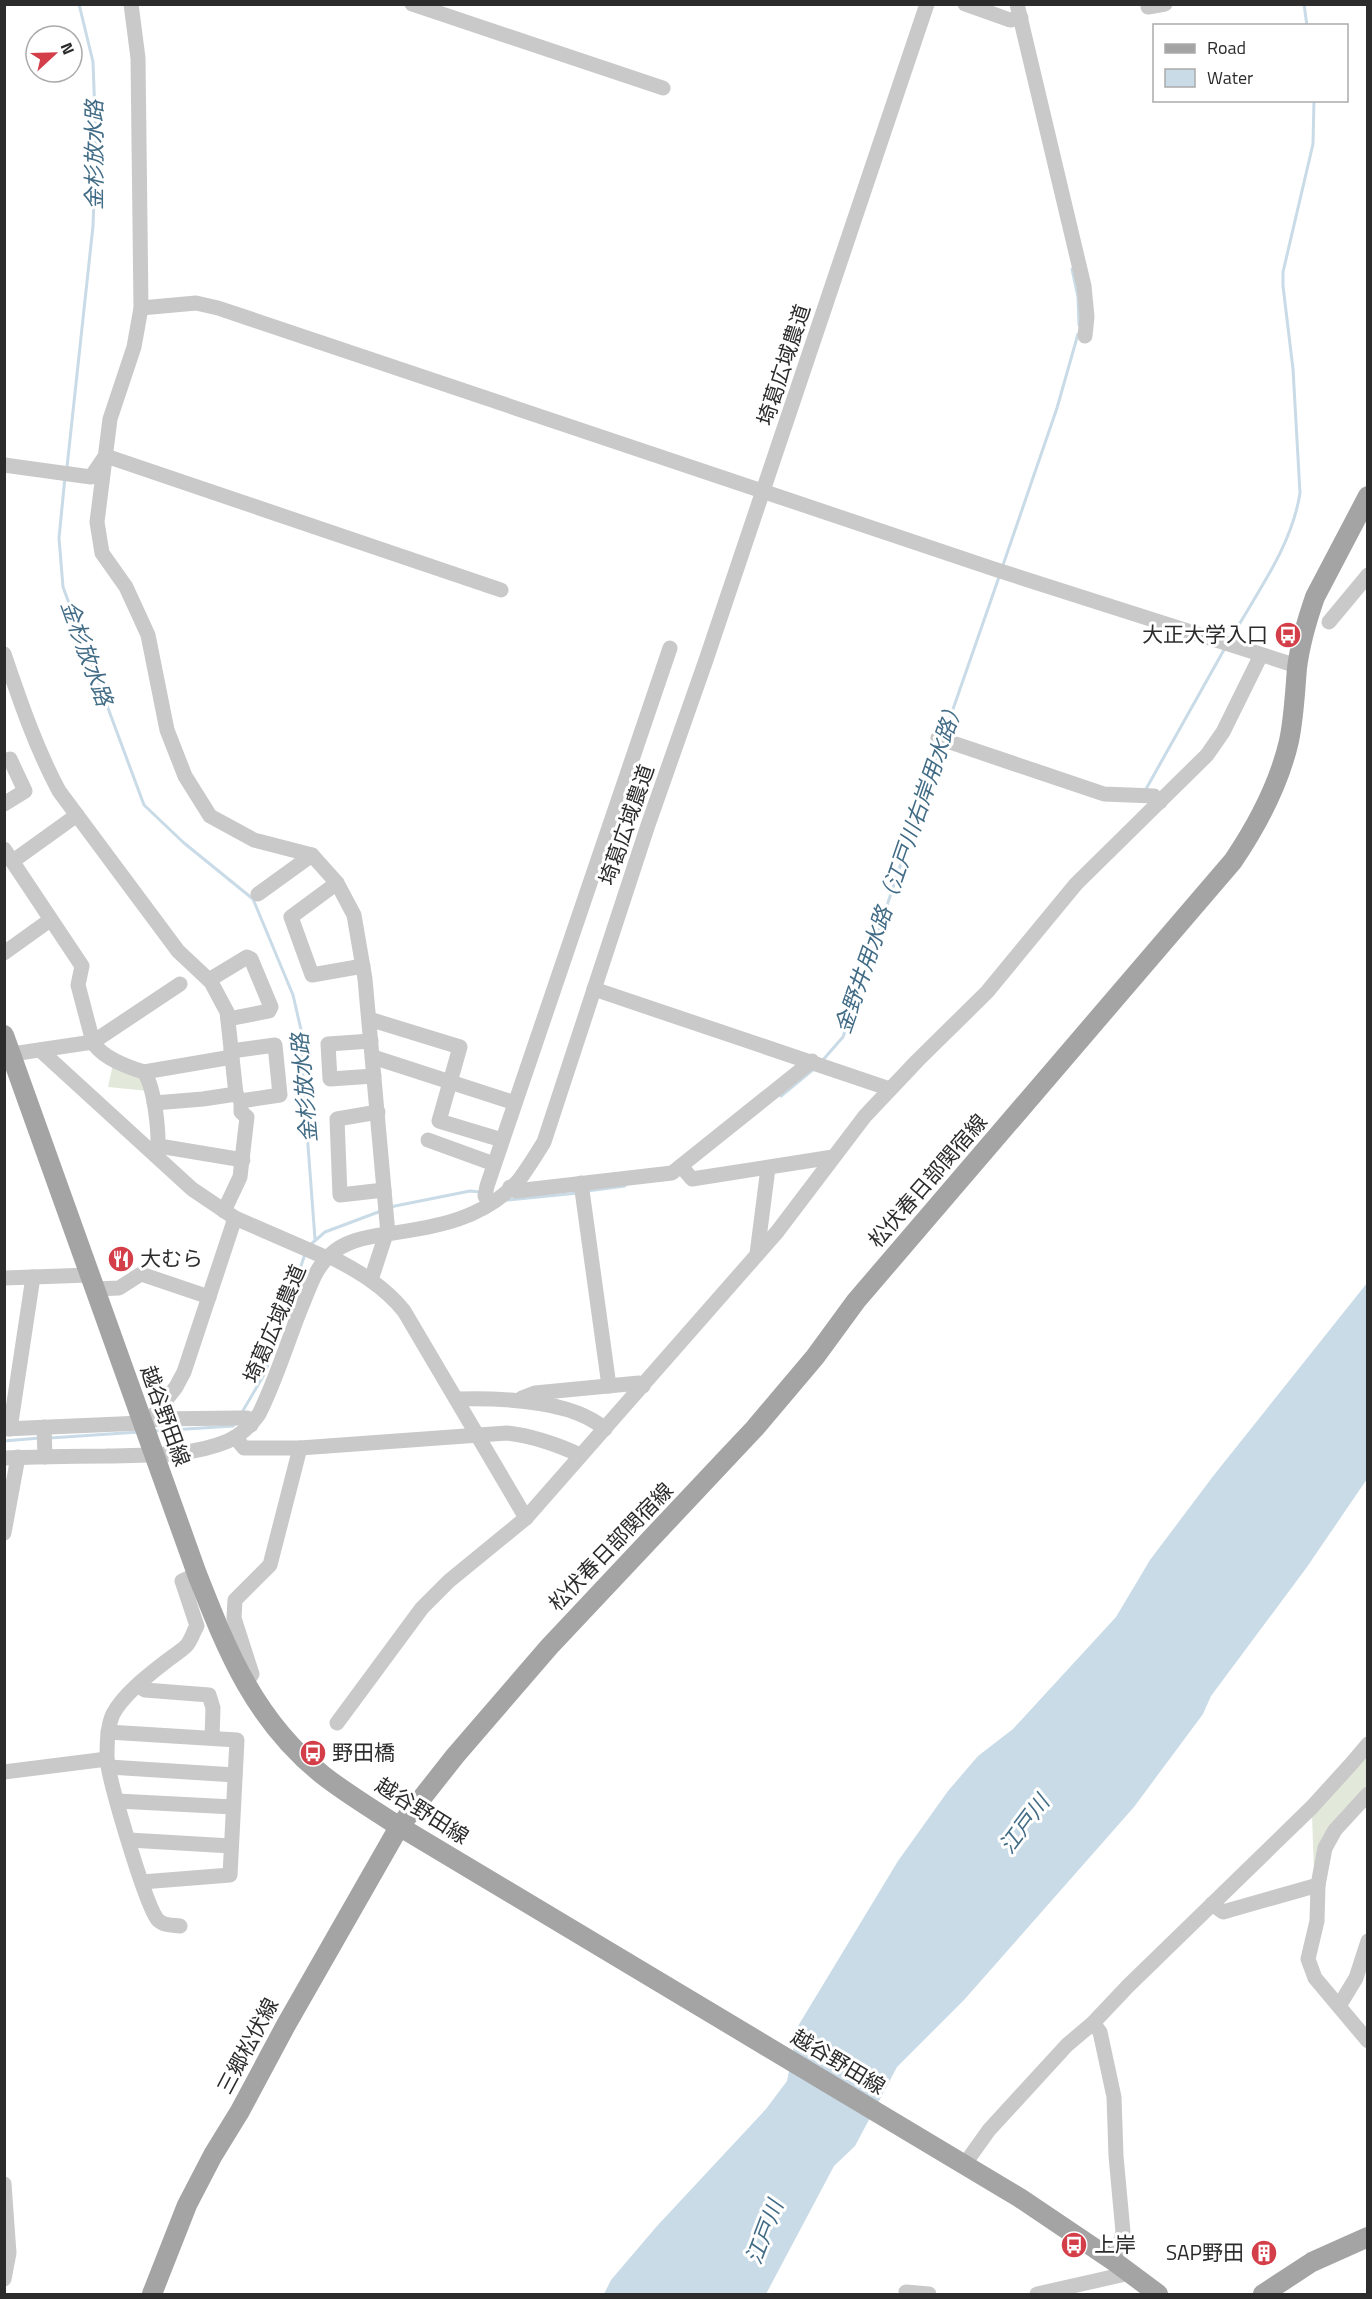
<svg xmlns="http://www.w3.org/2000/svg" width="1372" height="2299" viewBox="0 0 1372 2299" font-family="'Titillium Web','Noto Sans JP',sans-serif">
<rect width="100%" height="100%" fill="#fff"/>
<g fill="#e2e9db">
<polygon points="113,1064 140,1076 148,1091 108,1087"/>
<polygon points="1367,1753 1367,1785 1331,1827 1314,1873 1312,1815"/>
</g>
<polygon fill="#c9dbe7" points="1367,1283 1367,1479 1307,1567 1211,1696 1203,1714 1134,1807 964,2000 897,2067 855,2146 834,2166 766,2294 604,2294 611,2280 657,2226 766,2109 787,2081 798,2026 898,1861 948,1791 978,1756 1013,1729 1116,1617 1150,1560 1214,1475"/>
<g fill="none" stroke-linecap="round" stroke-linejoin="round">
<g stroke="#c9dbe7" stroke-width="3">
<polyline points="1304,4 1307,26"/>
<polyline points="1072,269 1078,297 1079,325"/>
<polyline points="67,467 93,226 96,142 93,62 79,4"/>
<polyline points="65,477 59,538 63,587 144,805 184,843 253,899 293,995 302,1034 301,1052 315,1239"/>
<polyline points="1002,568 1057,408 1078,334"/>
<path d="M 1230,640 C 1256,594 1292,546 1300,493 L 1293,369 L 1283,286 L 1283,272 L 1313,144 L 1314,100"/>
<polyline points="944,735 999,577"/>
<polyline points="1146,789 1225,648"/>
<polyline points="822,1061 843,1037 941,744"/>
<polyline points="781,1096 815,1068"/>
<polyline points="587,1191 625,1186"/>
<polyline points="507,1200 578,1193"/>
<polyline points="390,1207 470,1191 480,1192"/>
<polyline points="310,1245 325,1232 381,1211"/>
<polyline points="241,1414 265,1373 305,1254"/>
<polyline points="155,1431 233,1426 236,1422"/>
<polyline points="50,1438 139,1432"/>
<polyline points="4,1441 40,1438"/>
</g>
<g stroke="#c9c9c9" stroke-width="15">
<polyline points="131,4 138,58 141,308 134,347 110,419 97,522 102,553 126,587 148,635 167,730 185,776 210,816 254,840 312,855 337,883 354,915 365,979 388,1234"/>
<polyline points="412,4 663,88"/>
<polyline points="965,4 1010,20 1021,18"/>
<polyline points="1017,4 1084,286 1087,317 1085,336"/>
<polyline points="1148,7 1165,4"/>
<polyline points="141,308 196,303 218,308 994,569 1297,666"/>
<polyline points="106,456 501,590"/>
<polyline points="4,465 91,477 104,458"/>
<polyline points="1329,622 1368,575"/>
<path d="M 4,654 C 20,701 36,748 59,791 L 178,951 L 211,982 L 227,1012 L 236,1094 L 241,1101 L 241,1112 L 247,1117 L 240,1177 L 224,1211"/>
<polyline points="938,738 1104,794 1154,796 1160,802"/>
<polyline points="4,761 10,759 25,791 4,804"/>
<path d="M 4,849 L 82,966 L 78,985 L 93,1042 C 101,1057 127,1067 144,1072 C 155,1088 160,1136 157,1155"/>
<polyline points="13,861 77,815"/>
<polyline points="337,883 291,917 312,975 363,966"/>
<polyline points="258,894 312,855"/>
<polyline points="4,953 50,920"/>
<polyline points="209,980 247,957 251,959 271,1007 269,1011 228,1019"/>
<polyline points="594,989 890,1089"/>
<polyline points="369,1019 460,1047 439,1121 502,1140"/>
<polyline points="371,1041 328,1044 330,1079 374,1076"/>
<polyline points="40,1050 192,1189 235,1218 327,1258"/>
<polyline points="231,1051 275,1045 280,1095 241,1101"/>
<polyline points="12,1054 93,1042 180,984"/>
<polyline points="373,1057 515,1103"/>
<polyline points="144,1072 232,1057"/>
<polyline points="154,1103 203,1099 236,1094"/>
<polyline points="378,1112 337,1119 340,1195 384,1190"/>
<polyline points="428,1140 494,1164"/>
<polyline points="159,1146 243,1160"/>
<polyline points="681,1166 692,1179 833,1157"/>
<polyline points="581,1183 609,1386"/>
<polyline points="510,1187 516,1191 672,1173 812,1061"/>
<polyline points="490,1204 485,1196 487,1186 670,648"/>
<polyline points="757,1254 768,1168"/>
<path d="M 329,1256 C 358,1271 384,1286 404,1311 L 526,1518"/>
<polyline points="4,1278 90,1275"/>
<polyline points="371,1280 386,1234"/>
<polyline points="95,1289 119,1288 141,1274 209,1297"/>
<polyline points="522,1398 535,1393 639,1383 643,1386"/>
<path d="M 457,1399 C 500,1398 571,1399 605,1429"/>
<polyline points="150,1420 176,1387 184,1372 235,1218"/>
<polyline points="44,1427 45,1457"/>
<polyline points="4,1429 142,1423 157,1419 238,1418 247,1418 251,1425"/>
<polyline points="10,1429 33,1277"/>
<path d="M 235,1437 L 244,1448 L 300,1448 L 507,1433 C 534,1436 556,1444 580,1455"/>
<path d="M 4,1458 C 38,1457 72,1456 106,1456 C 146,1455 190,1457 228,1441 C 242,1435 251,1425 259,1414 C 276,1380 287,1343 301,1308 C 309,1290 314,1270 329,1256 C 344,1241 366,1237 387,1234 C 437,1227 484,1219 519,1180 C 528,1168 536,1155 544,1142 L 648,825 L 706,660 L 927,4"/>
<polyline points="4,1533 18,1457"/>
<polyline points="245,1685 252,1674 234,1618 235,1600 270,1565 300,1448"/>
<polyline points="138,1686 145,1690 209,1695 213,1708 212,1738"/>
<polyline points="337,1723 422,1608 449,1581 526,1518 777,1232 865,1116 917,1061 987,992 1076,884 1207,755 1223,732 1261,655"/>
<polyline points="108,1732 237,1740 230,1875 142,1882"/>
<polyline points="109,1767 235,1775"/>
<polyline points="4,1772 107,1759"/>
<polyline points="1368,1794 1335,1830 1325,1848 1318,1885 1317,1921 1308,1959 1315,1978 1368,2041"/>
<polyline points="117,1801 233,1807"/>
<polyline points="129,1840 231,1846"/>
<polyline points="1212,1904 1223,1912 1318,1885"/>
<path d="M 180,1926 C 172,1925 164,1926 158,1920 C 146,1907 109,1781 107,1759 C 107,1745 107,1727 113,1714 C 123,1695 147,1676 164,1663 C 171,1657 180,1652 186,1646 C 191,1641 193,1632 197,1626 L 182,1581 L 197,1574"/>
<polyline points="1339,2006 1356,1978 1368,1941"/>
<polyline points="1093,2023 1100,2032 1114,2097 1116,2156 1123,2232 1115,2262"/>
<polyline points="964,2165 989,2130 1067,2045 1093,2023 1128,1986 1312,1807 1352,1763 1368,1744"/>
<polyline points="4,2184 9,2253 4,2279"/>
<polyline points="906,2292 929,2294"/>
<polyline points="1037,2294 1130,2273"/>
</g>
<g stroke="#a4a4a4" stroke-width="20">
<path d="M 4,1035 L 197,1574 C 228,1653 255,1721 324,1776 C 346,1793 369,1807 392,1822 L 1020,2198 L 1115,2262 L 1158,2294"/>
<path d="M 152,2294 L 187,2205 L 213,2155 L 240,2111 L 286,2025 L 399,1827 L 455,1756 L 549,1647 L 755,1428 L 815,1357 L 856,1301 L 1233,861 C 1258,824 1279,784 1289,741 C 1294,717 1295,692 1297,668 C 1300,644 1307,620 1315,597 L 1368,496"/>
<polyline points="1263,2294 1312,2262 1368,2237"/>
</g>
</g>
<defs>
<symbol id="bus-disc" viewBox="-11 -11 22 22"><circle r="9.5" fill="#d43e48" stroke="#fff"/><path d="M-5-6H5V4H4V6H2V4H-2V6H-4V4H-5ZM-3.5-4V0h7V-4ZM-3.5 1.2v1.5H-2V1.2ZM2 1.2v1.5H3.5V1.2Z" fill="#fff"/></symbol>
<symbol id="restaurant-disc" viewBox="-11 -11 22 22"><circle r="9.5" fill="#d43e48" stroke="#fff"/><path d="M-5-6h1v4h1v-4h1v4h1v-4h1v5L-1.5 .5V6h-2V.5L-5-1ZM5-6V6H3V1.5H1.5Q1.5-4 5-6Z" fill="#fff"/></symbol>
<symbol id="building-disc" viewBox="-11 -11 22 22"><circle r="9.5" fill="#d43e48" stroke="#fff"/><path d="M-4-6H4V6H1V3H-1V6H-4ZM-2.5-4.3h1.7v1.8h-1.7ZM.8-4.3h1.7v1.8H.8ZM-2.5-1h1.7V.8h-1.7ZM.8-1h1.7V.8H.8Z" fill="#fff"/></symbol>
</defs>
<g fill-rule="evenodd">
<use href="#bus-disc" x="1273" y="620" width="30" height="30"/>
<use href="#restaurant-disc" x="106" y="1244" width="30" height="30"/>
<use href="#bus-disc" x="298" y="1738" width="30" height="30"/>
<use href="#bus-disc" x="1059" y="2230" width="30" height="30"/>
<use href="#building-disc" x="1249" y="2238" width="30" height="30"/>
</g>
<g text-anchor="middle" stroke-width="6" stroke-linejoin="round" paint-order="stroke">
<g font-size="21" fill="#2c2c2c" stroke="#fff">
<text transform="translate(784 365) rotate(-72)" y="7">埼葛広域農道</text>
<text transform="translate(627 825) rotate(-71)" y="7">埼葛広域農道</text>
<text transform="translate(928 1181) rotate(-49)" y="7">松伏春日部関宿線</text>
<text transform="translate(275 1324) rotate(-67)" y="7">埼葛広域農道</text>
<text transform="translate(165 1416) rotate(70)" y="7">越谷野田線</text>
<text transform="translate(611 1547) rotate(-46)" y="7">松伏春日部関宿線</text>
<text transform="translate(422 1811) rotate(32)" y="7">越谷野田線</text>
<text transform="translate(248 2046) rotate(-62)" y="7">三郷松伏線</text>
<text transform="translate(838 2062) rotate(31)" y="7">越谷野田線</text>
</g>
<g font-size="21" fill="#2c2c2c" stroke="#fff" text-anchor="start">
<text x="1268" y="642" text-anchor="end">大正大学入口</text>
<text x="140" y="1266">大むら</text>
<text x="332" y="1760">野田橋</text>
<text x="1094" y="2252">上岸</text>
<text x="1244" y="2260" text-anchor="end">SAP野田</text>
</g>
<g font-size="22" font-style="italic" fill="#426c86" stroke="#fff">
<text transform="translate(94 155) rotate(-90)" y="8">金杉放水路</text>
<text transform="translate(87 653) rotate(70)" y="8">金杉放水路</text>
<text transform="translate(899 866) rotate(-71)" y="8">金野井用水路（江戸川右岸用水路）</text>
<text transform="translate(304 1088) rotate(-95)" y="8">金杉放水路</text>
<text transform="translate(1024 1824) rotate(-53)" y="8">江戸川</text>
<text transform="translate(764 2232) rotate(-69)" y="8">江戸川</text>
</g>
</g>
<rect width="1372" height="2299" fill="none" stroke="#2c2c2c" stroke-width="12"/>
<rect x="1153" y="24" width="195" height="78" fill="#ffffff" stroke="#ababab" stroke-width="1.5"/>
<rect x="1165" y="44" width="30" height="9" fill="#a4a4a4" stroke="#ababab" stroke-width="1.5"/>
<text x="1207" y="54" font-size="18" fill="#2c2c2c">Road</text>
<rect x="1165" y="69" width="30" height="18" fill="#c9dbe7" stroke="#ababab" stroke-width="1.5"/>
<text x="1207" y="84" font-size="18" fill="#2c2c2c">Water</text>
<g transform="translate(54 54) rotate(68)"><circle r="28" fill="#ffffff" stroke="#ababab" stroke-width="1.5"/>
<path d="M0-4.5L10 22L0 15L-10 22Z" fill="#d43e48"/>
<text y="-9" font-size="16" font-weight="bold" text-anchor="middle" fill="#2c2c2c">N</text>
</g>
</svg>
